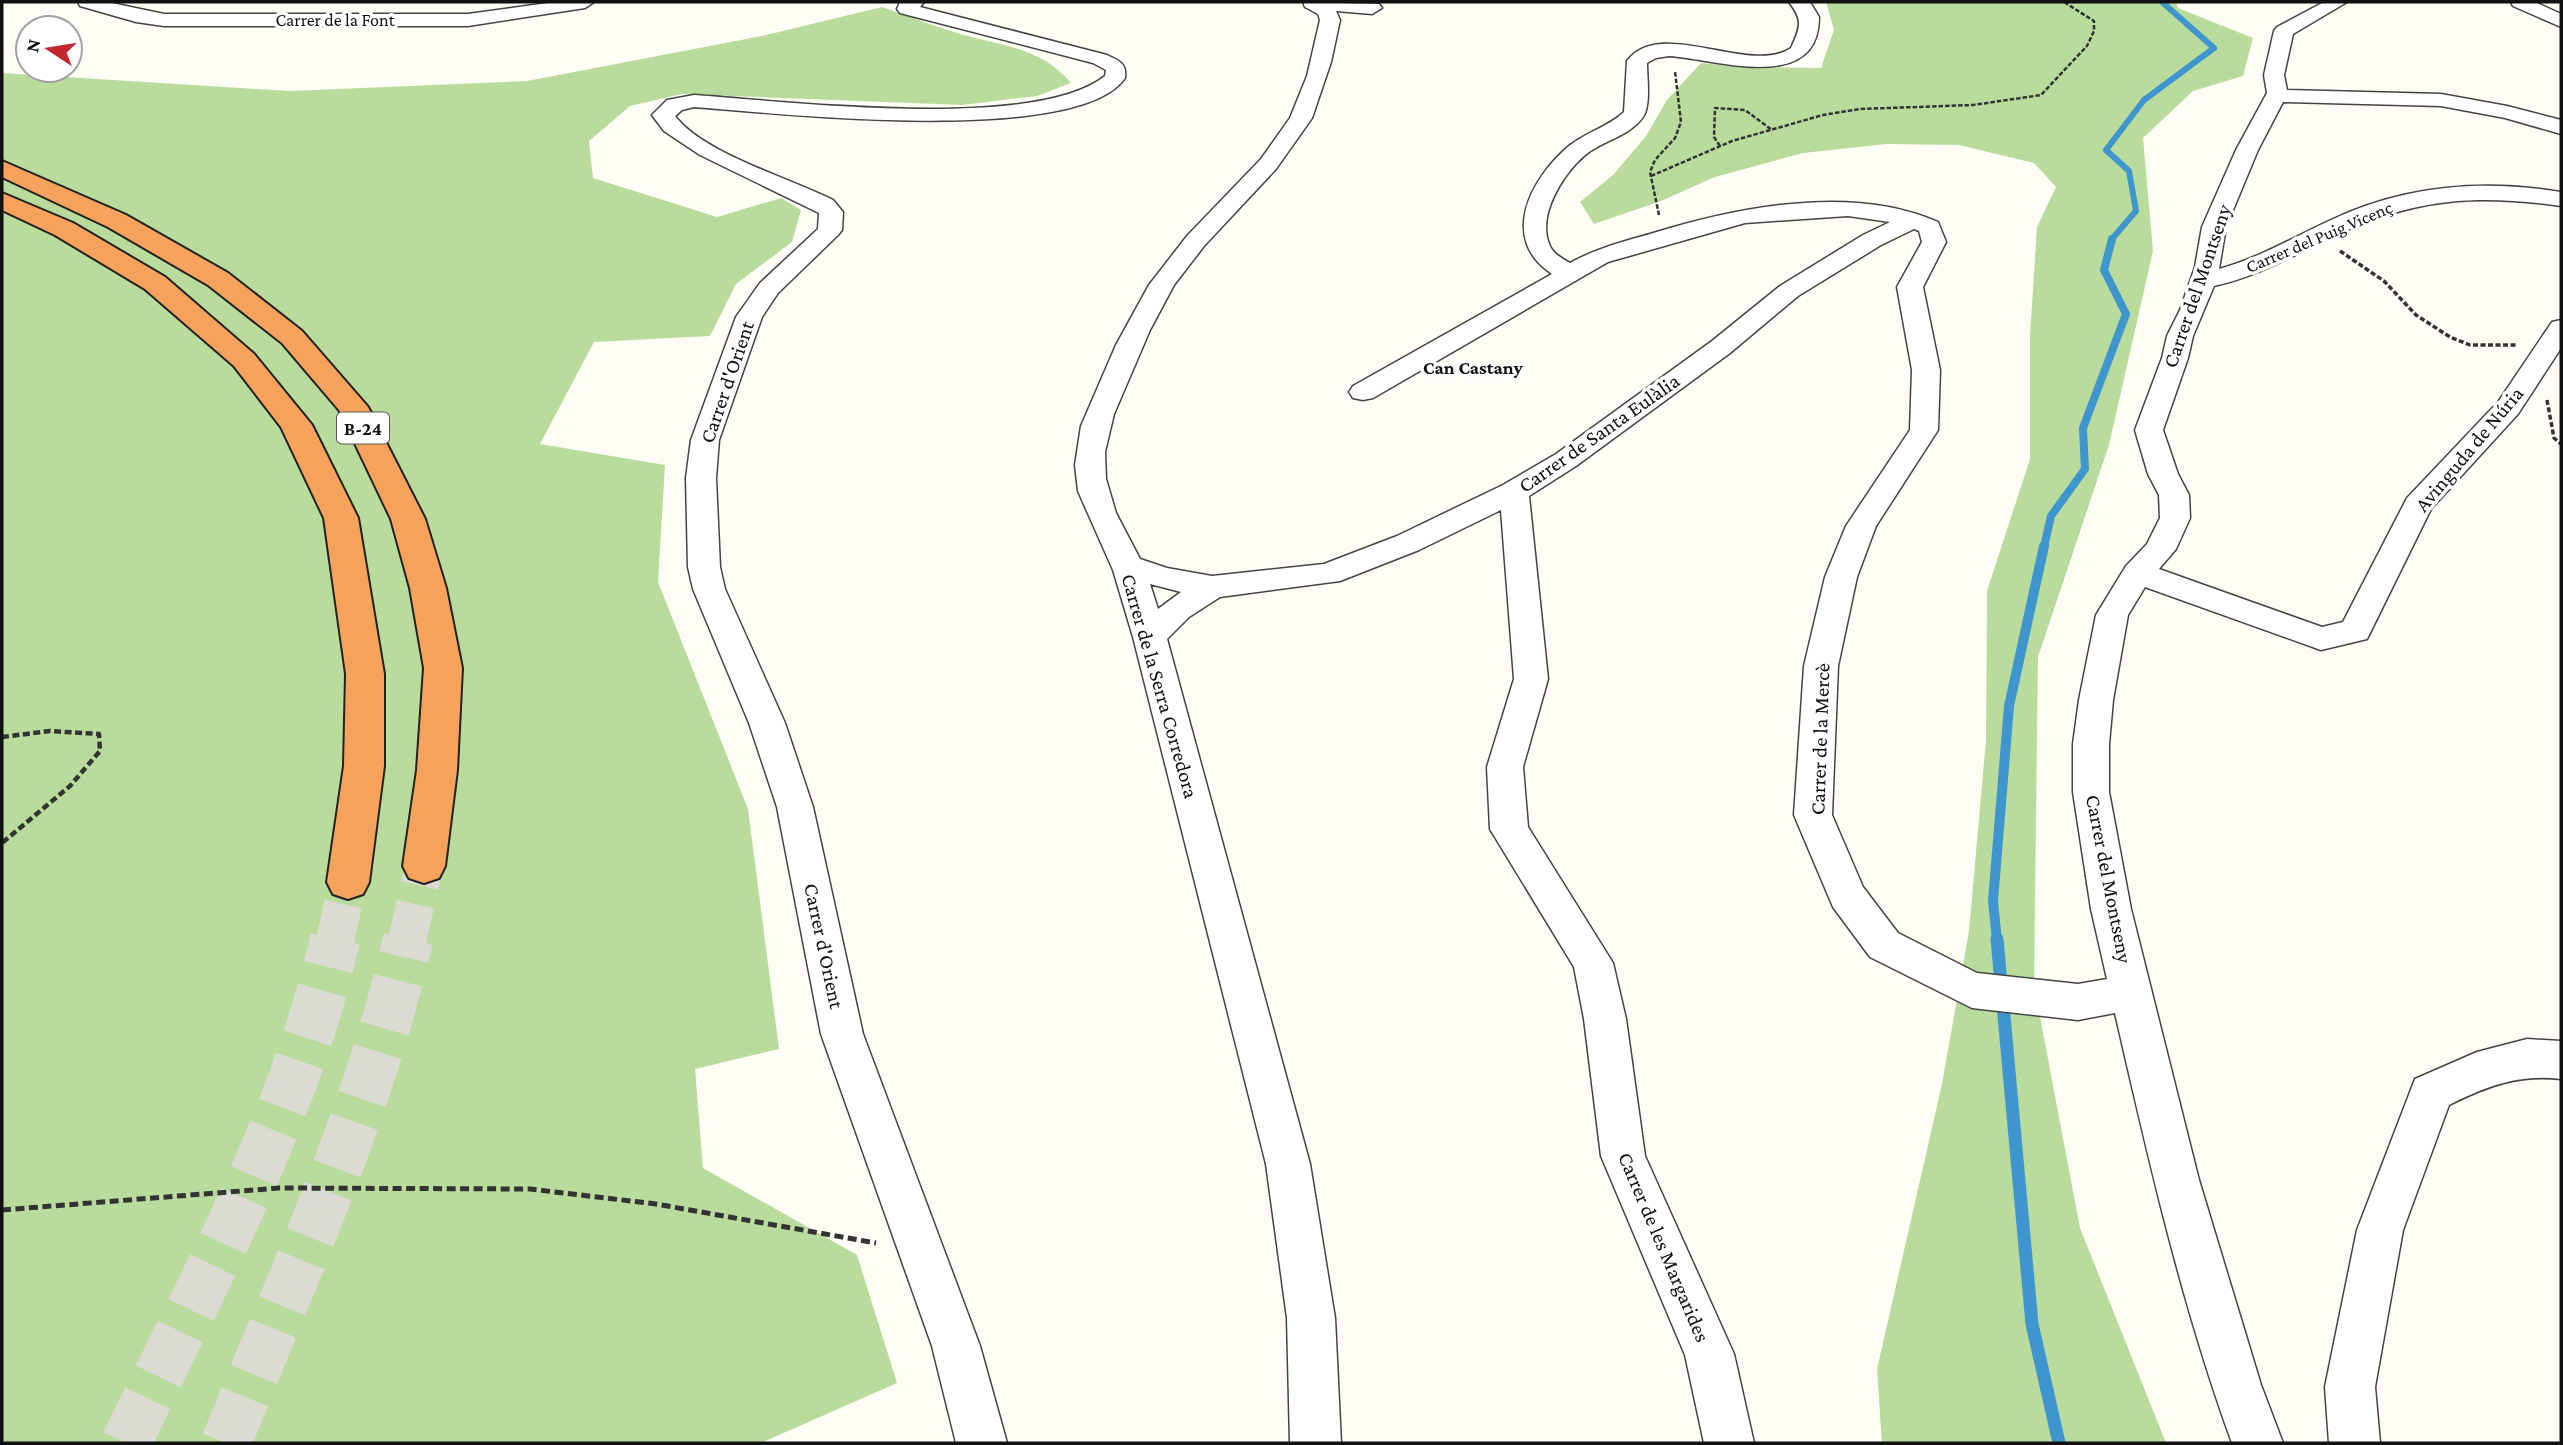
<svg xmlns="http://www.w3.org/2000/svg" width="2563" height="1445" viewBox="0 0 2563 1445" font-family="'Crimson Pro',serif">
<rect width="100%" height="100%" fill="#fffdf5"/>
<g fill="#b9dc9c">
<polygon points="1826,2 2176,2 2178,8 2253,38 2243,76 2193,91 2143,138 2153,251 2109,445 2038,657 2034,985 2080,1228 2166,1443 1882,1443 1877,1369 1942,1084 1969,931 1986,740 1987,591 2030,459 2030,336 2037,227 2056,187 2034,163 1959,145 1886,144 1803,153 1715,177 1661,201 1594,224 1580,202 1613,175 1646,136 1667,100 1701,63 1739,67 1821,68 1834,30"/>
<path d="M 882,7 C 909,16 936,27 964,35 C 1007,47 1041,48 1071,83 L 1037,96 L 962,105 L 682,94 L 630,106 L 589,141 L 593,178 L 717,217 L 781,198 L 801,210 L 792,242 L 736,284 L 710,336 L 594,342 L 540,444 L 665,465 L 658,582 L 748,809 L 779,1049 L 695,1069 L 703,1168 L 857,1255 L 897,1383 L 761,1443 L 2,1443 L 2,73 L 290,91 L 527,81 L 762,36 Z"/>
</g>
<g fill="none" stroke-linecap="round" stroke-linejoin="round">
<polyline stroke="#3f96cf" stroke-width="6" points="2111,240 2136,211 2129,171 2106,150 2144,100 2214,48 2162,2"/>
<polyline stroke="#3f96cf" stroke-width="8" points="2044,547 2051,516 2085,469 2083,428 2126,314 2104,270 2112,239"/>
<polyline stroke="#3f96cf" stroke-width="10" points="1997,941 1993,901 2009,706 2044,546"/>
<polyline stroke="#3f96cf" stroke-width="13" points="1997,939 2032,1324 2059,1443"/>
<g stroke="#dbdad3" stroke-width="38" stroke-dasharray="38 19" stroke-linecap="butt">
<polyline points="335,941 348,882"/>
<polyline points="407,941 424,866"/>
</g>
<g stroke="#dbdad3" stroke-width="50" stroke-dasharray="50 24" stroke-linecap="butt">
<path d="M 126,1443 C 203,1281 296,1115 335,939"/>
<path d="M 226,1443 C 292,1278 369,1113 408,939"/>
</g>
<defs>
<g id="minor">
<polygon points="78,2 107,2 164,14 468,14 555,2 594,2 585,8 468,26 164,26 136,22 80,6"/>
<path d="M 900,2 L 924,2 L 920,7 L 1107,55 C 1119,61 1127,63 1125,78 C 1078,147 775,113 694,107 L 682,110 L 675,116 C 704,154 790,178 833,200 L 843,212 L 842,230 L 838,235 L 778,293 L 762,317 L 719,440 L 716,478 L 720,567 L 725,589 L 785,723 L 813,807 L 863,1034 L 980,1346 L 1007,1443 L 956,1443 L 932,1346 L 821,1034 L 777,807 L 749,723 L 693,589 L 688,567 L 686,478 L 691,440 L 736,317 L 760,283 L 818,229 L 819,213 L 700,155 L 664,131 L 652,115 L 667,100 L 694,95 C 786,101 1035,132 1105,76 L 1106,70 L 1093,63 L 900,13 L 897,9 Z"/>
<path d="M 1303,2 L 1379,4 L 1382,8 L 1372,14 L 1336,11 L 1340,20 L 1331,62 L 1312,118 L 1276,169 L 1204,246 L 1174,285 L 1150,330 L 1114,414 L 1105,452 L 1106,479 L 1116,513 L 1140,559 L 1167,568 L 1212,576 L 1324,564 L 1397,536 L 1503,485 L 1556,454 L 1712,341 L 1780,286 L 1863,235 L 1890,222 L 1848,216 L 1745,223 L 1608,262 L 1373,398 L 1363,400 L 1353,398 L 1349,392 L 1353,386 L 1552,274 C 1499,239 1530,179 1569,146 C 1586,132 1608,127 1624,112 L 1627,61 C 1660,16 1750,76 1791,48 C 1801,26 1803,20 1789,2 L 1810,2 L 1819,17 C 1819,95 1716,59 1669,56 L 1656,58 L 1647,63 C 1647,78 1651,105 1643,117 C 1630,136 1602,141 1585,155 C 1563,174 1536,216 1550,246 C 1553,254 1563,259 1570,263 C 1595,249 1622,242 1650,234 C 1738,207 1851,184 1938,222 L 1946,242 L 1923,287 L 1940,370 L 1938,430 L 1876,526 L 1857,577 L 1838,666 L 1832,815 L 1863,887 L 1898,933 L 1977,973 L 2078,984 L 2107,979 L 2091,909 L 2073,792 L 2073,744 L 2079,700 L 2096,615 L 2126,566 L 2147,544 L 2160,518 L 2159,495 L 2148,474 L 2135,430 L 2162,358 L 2167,336 L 2180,310 L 2195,267 L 2202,227 L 2236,150 L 2267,93 L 2264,75 L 2274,31 L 2277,27 L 2324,2 L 2347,2 L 2293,34 L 2284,75 L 2287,90 L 2441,94 L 2507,106 L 2561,120 L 2561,134 L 2505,118 L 2441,106 L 2283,102 L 2258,150 L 2226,227 L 2219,269 C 2259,258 2294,237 2331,220 C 2405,185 2482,179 2561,192 L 2561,206 C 2483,195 2426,197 2352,228 C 2303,249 2267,274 2214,286 L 2193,336 L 2188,358 L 2163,430 L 2178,474 L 2189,495 L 2190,518 L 2176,549 L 2159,569 L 2322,627 L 2343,622 L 2407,498 L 2498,402 L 2552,322 L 2561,320 L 2561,348 L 2518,414 L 2431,509 L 2367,639 L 2321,650 L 2145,587 L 2128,615 L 2113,700 L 2109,744 L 2109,792 L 2131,909 L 2199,1180 L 2261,1385 L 2283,1443 L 2232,1443 C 2181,1303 2148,1157 2115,1013 L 2078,1020 L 1972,1008 L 1870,957 L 1833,907 L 1794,815 L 1804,666 L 1825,577 L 1846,526 L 1910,430 L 1912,370 L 1897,287 L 1922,242 L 1919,231 L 1914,229 L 1881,245 L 1798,296 L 1730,353 L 1576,466 L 1529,496 L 1548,679 L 1523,767 L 1528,827 L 1613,963 L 1626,1019 L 1645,1156 L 1734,1354 L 1754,1443 L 1704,1443 L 1685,1355 L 1601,1156 L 1584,1019 L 1574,967 L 1490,829 L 1487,767 L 1514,679 L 1501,510 L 1419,550 L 1340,581 L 1220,597 L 1189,617 L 1167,639 L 1310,1164 L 1335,1318 L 1341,1443 L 1290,1443 L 1287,1318 L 1266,1164 L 1133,637 L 1113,570 L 1078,491 L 1075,465 L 1081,426 L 1116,345 L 1149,285 L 1187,236 L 1261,159 L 1290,118 L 1307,76 L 1320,20 L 1318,14 L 1305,7 ZM 1150,584 L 1181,592 L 1158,609 Z"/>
<polygon points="2511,2 2535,2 2561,14 2561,27 2513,6"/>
<path d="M 2527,1039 L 2561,1041 L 2561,1079 C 2519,1074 2487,1086 2449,1105 L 2403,1230 L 2375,1387 L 2380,1443 L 2329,1443 L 2325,1387 L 2357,1230 L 2415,1079 L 2477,1052 Z"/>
</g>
<g id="motorway">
<polygon points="2,161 126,215 228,273 302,331 368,407 425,519 446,588 462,668 457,770 445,866 439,878 424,883 409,878 403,866 417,770 424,668 410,588 391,519 339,410 282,343 208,285 108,227 2,177"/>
<polygon points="2,193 73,223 165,277 254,354 312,425 358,518 384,674 384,766 369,882 363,894 348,899 333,894 327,882 344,766 346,674 324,518 281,427 234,366 145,289 55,235 2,210"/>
</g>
</defs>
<use href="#minor" stroke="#444" stroke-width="3"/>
<use href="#motorway" stroke="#222" stroke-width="4"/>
<g stroke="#333" stroke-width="2.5" stroke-dasharray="4.5 2" stroke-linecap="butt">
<polyline points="1720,146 1714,137 1715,108 1745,110 1772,130"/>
<polyline points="1651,176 1732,141 1823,115 1860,109 1973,105 2041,95 2087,46 2094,31 2094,21 2064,2"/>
<polyline points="1659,215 1650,172 1655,160 1675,138 1681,122 1675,71"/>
</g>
<g stroke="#333" stroke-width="3.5" stroke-dasharray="5 2.5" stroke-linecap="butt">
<polyline points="2340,251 2384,281 2416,315 2450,337 2470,345 2516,345"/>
<polyline points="2547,400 2554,438 2561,444"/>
</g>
<polyline stroke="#333" stroke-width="4.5" stroke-dasharray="7 3.5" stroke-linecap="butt" points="2,737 50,731 99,734 100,751 70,786 2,843"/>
<polyline stroke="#333" stroke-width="5" stroke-dasharray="9 4.5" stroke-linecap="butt" points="2,1210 279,1188 530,1189 656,1204 876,1243"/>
<use href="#minor" fill="#fff" fill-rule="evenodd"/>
<use href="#motorway" fill="#f5a25d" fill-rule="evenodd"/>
</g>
<g text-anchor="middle" stroke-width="7" stroke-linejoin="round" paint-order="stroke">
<g font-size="18" fill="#111" stroke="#fff">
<text x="335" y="26">Carrer de la Font</text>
<text transform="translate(2319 237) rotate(-23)" y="6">Carrer del Puig Vicenç</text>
</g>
<g font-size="19" font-weight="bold" fill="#111" stroke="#fff">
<text x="1473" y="374">Can Castany</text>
</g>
<rect fill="#fff" stroke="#585858" stroke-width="2" x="337" y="412.5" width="52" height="31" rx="5"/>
<g font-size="19" font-weight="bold" fill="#111">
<text x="363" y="435">B-24</text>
</g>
<g font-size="21" fill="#111" stroke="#fff">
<text transform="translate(2197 286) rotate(-71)" y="7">Carrer del Montseny</text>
<text transform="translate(727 382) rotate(-71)" y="7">Carrer d'Orient</text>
<text transform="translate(1599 433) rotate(-35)" y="7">Carrer de Santa Eulàlia</text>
<text transform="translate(2469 449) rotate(-50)" y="7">Avinguda de Núria</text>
<text transform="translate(1160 686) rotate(74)" y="7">Carrer de la Serra Corredora</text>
<text transform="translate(1820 739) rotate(-88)" y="7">Carrer de la Mercè</text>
<text transform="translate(2109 879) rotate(79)" y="7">Carrer del Montseny</text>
<text transform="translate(824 946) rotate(78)" y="7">Carrer d'Orient</text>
<text transform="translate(1664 1247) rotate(67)" y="7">Carrer de les Margarides</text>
</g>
</g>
<rect width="2563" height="1445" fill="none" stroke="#111111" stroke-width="7"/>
<g transform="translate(49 49) rotate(282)"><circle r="33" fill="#ffffff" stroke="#a0a0a0" stroke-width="2"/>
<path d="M0-5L12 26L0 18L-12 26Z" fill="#c4262e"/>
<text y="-10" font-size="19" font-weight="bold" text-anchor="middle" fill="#111111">N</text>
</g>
</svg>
